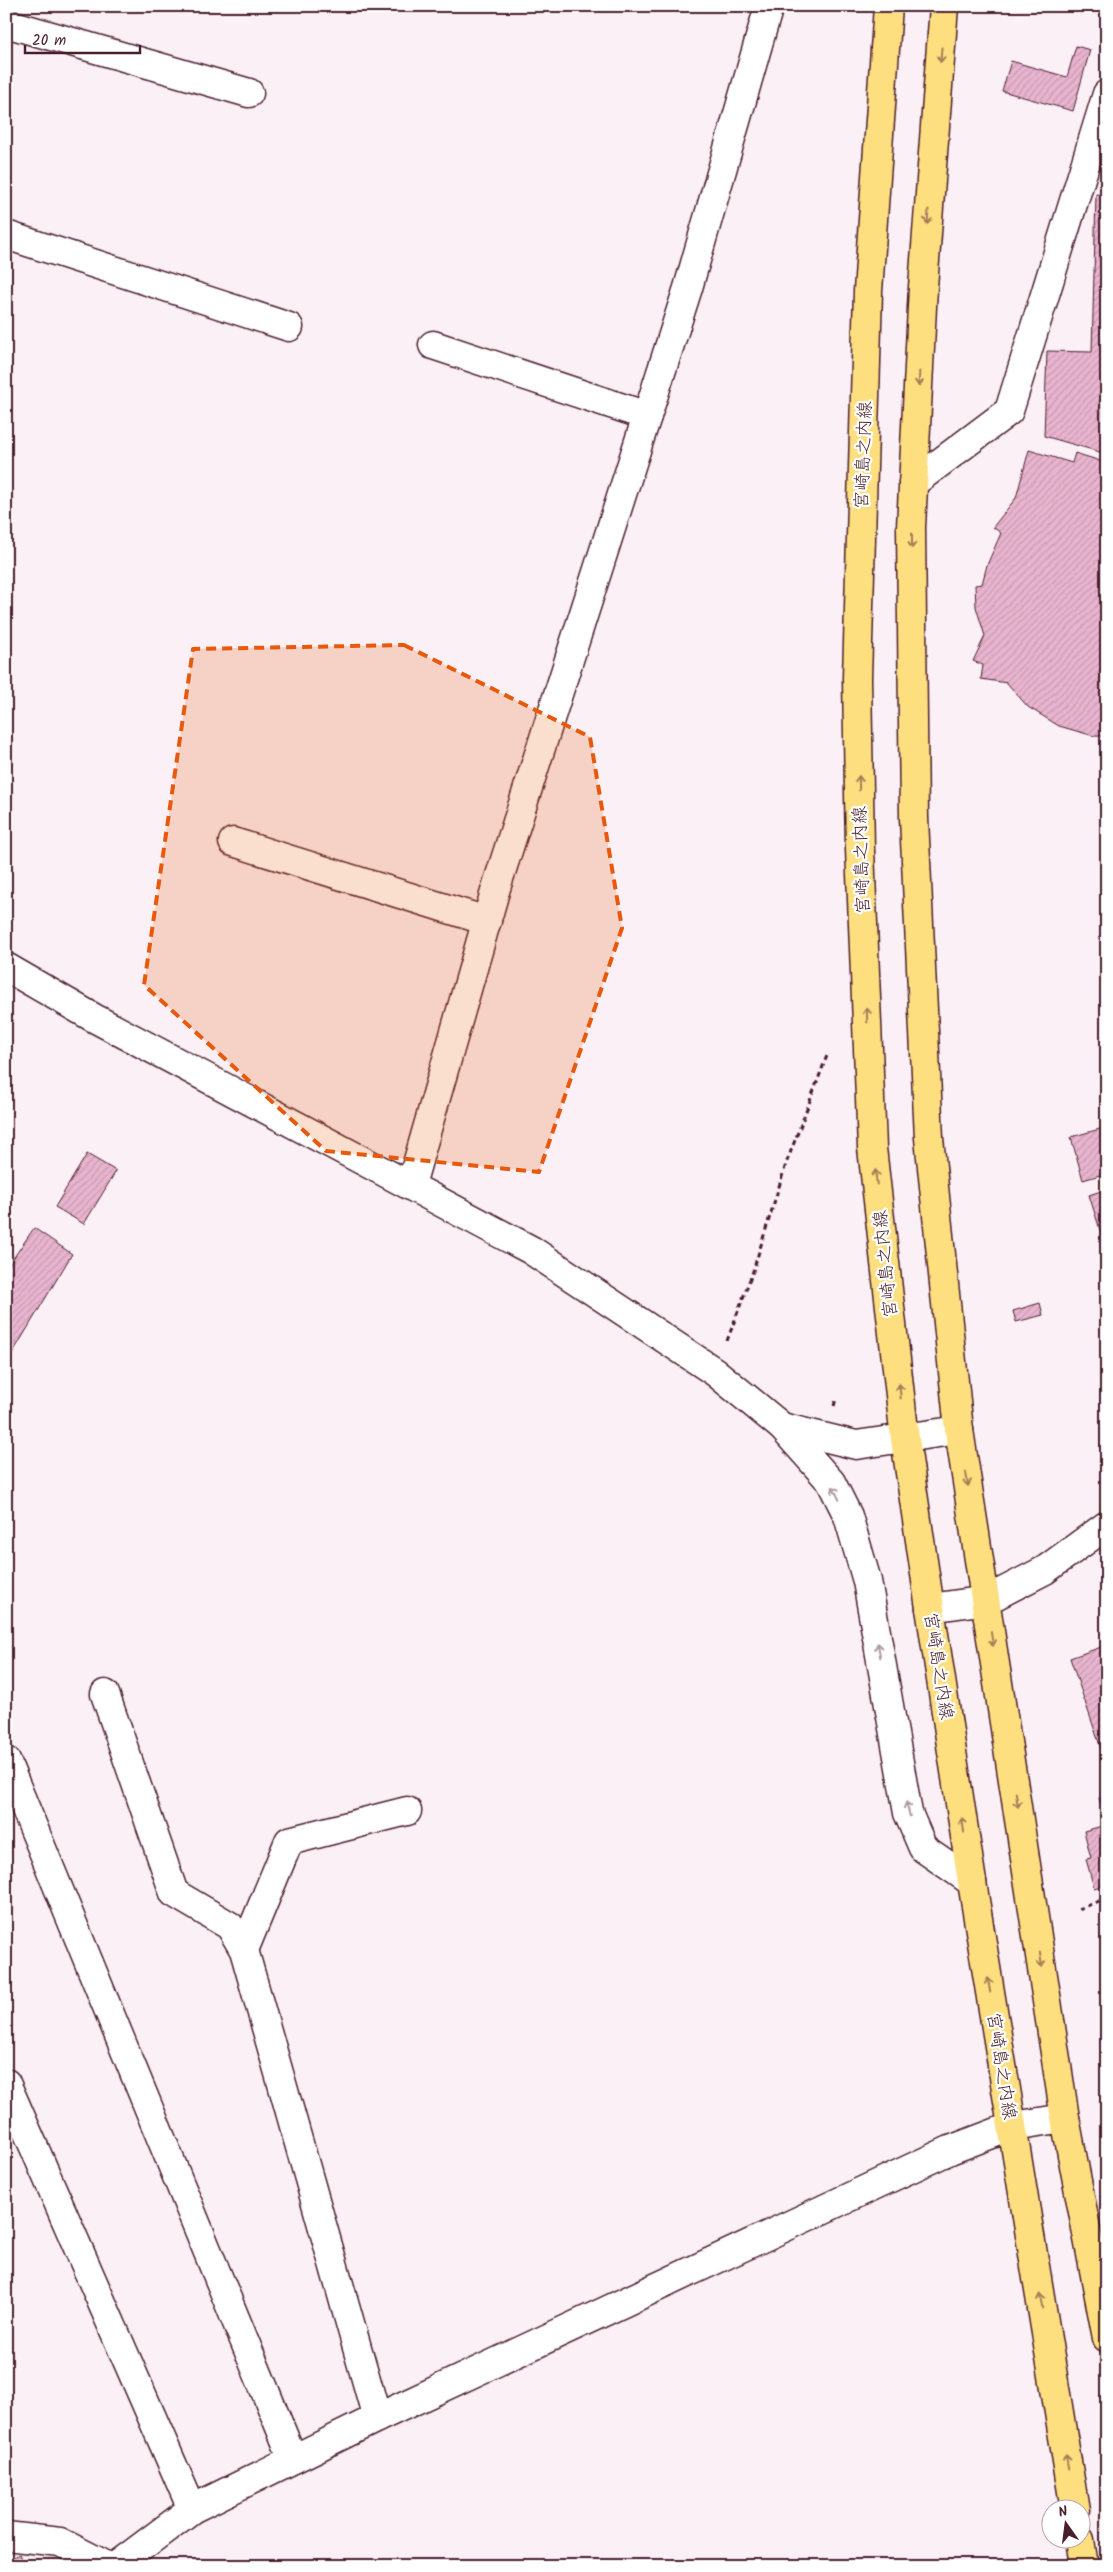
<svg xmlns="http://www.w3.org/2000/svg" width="1113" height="2572" viewBox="0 0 1113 2572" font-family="Kalam,'Klee One',sans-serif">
<defs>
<pattern id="building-hatch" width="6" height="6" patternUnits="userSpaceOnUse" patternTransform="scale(1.25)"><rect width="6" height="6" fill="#e8b4cf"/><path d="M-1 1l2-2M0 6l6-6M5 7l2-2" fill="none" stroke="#c89ab2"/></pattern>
</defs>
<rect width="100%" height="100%" fill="#faf0f5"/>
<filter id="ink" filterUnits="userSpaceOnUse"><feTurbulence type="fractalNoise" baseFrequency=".02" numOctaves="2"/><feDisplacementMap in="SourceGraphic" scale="10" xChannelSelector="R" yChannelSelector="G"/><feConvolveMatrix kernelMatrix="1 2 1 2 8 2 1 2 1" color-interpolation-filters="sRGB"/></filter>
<g filter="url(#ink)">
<g fill="url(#building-hatch)" stroke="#4a1f2b">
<polygon points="1076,46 1090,50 1073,111 1002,91 1011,61 1067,77"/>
<polygon points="1096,194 1107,195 1107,454 1044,436 1047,351 1092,352"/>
<polygon points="1029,450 1072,463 1075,453 1107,463 1107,736 1094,736 1059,726 1028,707 1007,683 981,679 983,665 973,661 985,636 976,607 975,585 982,584 987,565 1001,533 993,527 1016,498"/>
<polygon points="1107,1127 1107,1173 1083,1180 1071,1137"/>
<polygon points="87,1154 116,1171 84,1224 55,1207"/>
<polygon points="1107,1189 1107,1234 1102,1236 1089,1195"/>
<polygon points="34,1228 72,1254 6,1364 6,1269"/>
<polygon points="1040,1303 1043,1315 1016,1322 1013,1311"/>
<polygon points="1107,1645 1107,1766 1070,1658"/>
<polygon points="1107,1796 1107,1826 1099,1798"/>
<polygon points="1102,1826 1107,1843 1107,1884 1094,1888 1086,1859 1091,1858 1084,1831"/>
<polygon points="20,2554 25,2566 6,2566 6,2560"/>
</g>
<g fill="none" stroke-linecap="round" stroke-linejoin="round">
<defs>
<g id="street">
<polyline points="6,23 249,93"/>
<polyline points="6,235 289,327"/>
<polyline points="433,345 647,416"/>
<polyline points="913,483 1009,411 1107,94"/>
<polyline points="233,842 487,921"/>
<polyline points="411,1185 496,888 688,288 769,6"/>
<polyline points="782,1427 831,1482 848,1516 867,1581 908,1813 923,1848 972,1882"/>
<polyline points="930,1608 987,1600 1045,1570 1107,1525"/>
<polyline points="105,1694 174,1893 230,1926 244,1950 377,2418"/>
<polyline points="6,1761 293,2459"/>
<polyline points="244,1950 289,1841 407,1811"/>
<polyline points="6,2083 192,2509"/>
<polyline points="6,2536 60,2542 107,2566"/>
<polyline points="116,2566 192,2509 377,2418 950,2150 1013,2126 1065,2118"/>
</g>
<polyline id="secondary" points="6,967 94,1018 531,1250 715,1372 782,1427 856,1445 959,1430"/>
<g id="primary">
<polyline points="888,6 868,291 857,678 860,849 872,1148 905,1439 930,1608 972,1882 1075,2510"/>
<polyline points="944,6 923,287 911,527 914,818 929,1138 959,1430 1065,2118 1107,2338"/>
<polyline points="1080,2540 1084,2566"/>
</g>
</defs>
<use href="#street" stroke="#4a1f2b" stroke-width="31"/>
<use href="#secondary" stroke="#4a1f2b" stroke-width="31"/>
<use href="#primary" stroke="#4a1f2b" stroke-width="31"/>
<g stroke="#4a1f2b" stroke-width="3" stroke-dasharray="5 4" stroke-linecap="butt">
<polyline points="727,1341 753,1271 786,1164 828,1053"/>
<polyline points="834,1406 836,1399"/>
<polyline points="1078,1909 1107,1898"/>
</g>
<use href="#street" stroke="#fff" stroke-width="28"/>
<use href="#secondary" stroke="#fff" stroke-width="28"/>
<use href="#primary" stroke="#fddf80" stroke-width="28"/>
</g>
<defs><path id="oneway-shaft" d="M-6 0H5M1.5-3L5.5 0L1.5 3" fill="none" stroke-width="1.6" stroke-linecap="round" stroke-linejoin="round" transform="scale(1.25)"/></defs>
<g stroke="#a47f56">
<use href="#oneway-shaft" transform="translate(941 55) rotate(94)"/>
<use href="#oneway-shaft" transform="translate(928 217) rotate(94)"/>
<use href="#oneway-shaft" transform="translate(919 379) rotate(93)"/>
<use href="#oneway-shaft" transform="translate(912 541) rotate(90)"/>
<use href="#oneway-shaft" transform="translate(859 783) rotate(-91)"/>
<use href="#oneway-shaft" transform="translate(867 1015) rotate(-92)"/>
<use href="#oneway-shaft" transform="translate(876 1177) rotate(-96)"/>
<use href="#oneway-shaft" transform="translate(900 1391) rotate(-96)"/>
<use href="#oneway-shaft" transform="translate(967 1479) rotate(81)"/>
<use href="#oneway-shaft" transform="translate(992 1639) rotate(81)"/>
<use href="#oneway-shaft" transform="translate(1017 1800) rotate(81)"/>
<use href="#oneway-shaft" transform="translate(963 1825) rotate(-99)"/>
<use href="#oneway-shaft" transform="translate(1041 1960) rotate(81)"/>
<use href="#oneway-shaft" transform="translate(989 1985) rotate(-99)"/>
<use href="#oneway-shaft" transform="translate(1041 2301) rotate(-99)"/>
<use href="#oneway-shaft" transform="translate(1067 2461) rotate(-99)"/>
</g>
<g stroke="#ae9aa0">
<use href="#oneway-shaft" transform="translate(836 1493) rotate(-116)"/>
<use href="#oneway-shaft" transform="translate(879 1650) rotate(-100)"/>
<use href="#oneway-shaft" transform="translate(908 1809) rotate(-104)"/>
</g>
</g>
<path fill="#e8590c" fill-opacity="0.2" stroke="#e8590c" stroke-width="4" stroke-dasharray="10 6" stroke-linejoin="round" d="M 404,645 L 590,737 L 622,928 L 539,1172 L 326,1151 L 144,985 L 193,649 Z"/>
<g text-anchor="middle" stroke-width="4.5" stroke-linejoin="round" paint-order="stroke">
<g font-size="18" fill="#4a1f2b" stroke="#fff">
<text transform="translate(863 455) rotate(-88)" y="6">宮崎島之内線</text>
<text transform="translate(861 860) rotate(-92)" y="6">宮崎島之内線</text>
<text transform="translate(885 1264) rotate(-96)" y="6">宮崎島之内線</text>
<text transform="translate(939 1666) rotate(81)" y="6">宮崎島之内線</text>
<text transform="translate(1002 2066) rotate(81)" y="6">宮崎島之内線</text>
</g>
</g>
<rect width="1113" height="2572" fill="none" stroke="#fff" stroke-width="25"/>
<rect x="12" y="12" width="1088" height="2547" fill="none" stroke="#4a1f2b" stroke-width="2" filter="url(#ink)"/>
<g transform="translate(1066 2524) rotate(346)"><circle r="24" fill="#ffffff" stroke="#b7a5aa"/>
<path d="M0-4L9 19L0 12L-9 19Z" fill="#4a1f2b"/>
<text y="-8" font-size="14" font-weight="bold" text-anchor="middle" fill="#4a1f2b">N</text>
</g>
<path d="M25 45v8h115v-8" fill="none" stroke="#4a1f2b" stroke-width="2.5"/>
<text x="32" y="45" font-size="15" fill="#4a1f2b" stroke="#ffffff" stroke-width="4" paint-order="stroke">20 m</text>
</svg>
